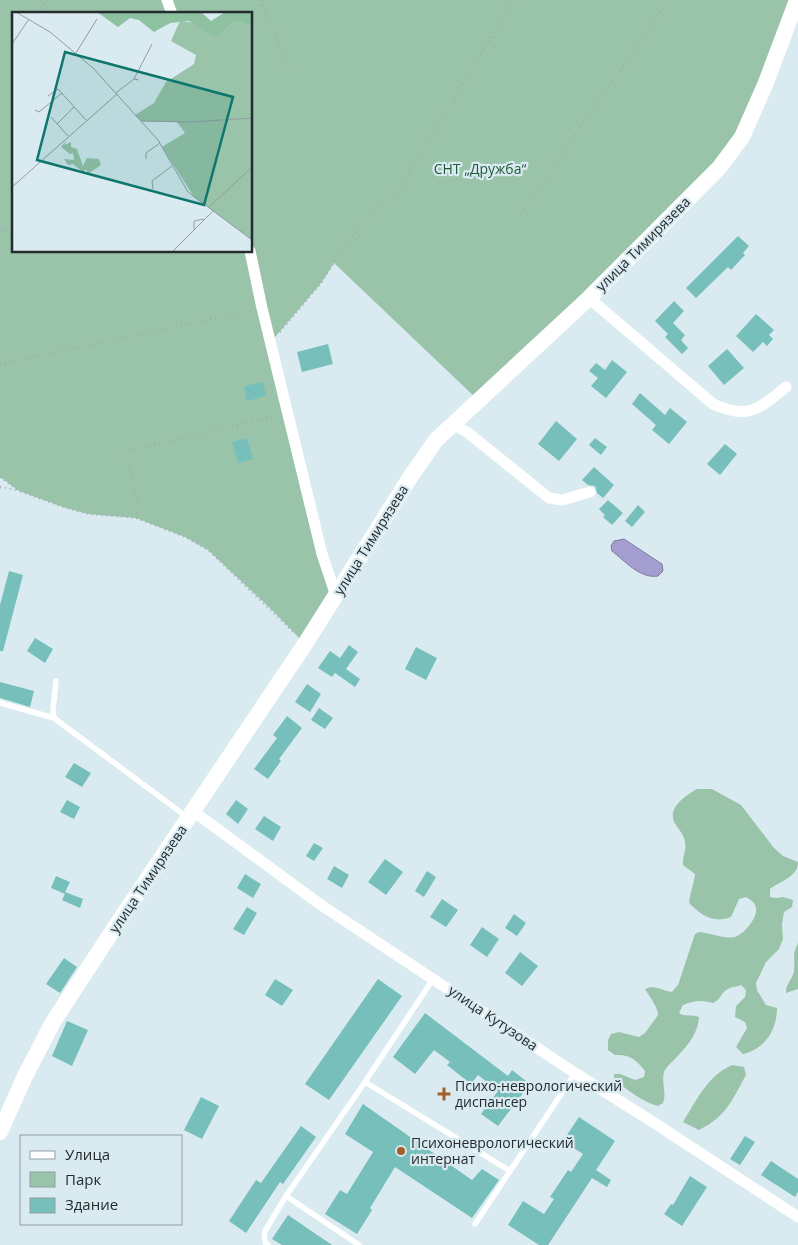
<svg xmlns="http://www.w3.org/2000/svg" width="798" height="1245" viewBox="0 0 798 1245" font-family="'Open Sans',sans-serif">
<rect width="100%" height="100%" fill="#d9ebf1"/>
<g fill="#9ac4a9" fill-rule="evenodd">
<path d="M 0,0 L 797,0 L 742,137 L 478,400 L 334,263 L 322,282 L 270,343 L 336,596 L 305,644 L 273,611 L 208,550 L 185,537 L 136,518 L 88,514 L 63,507 L 19,491 L 0,477 ZM 14,14 L 251,14 L 251,251 L 14,251 Z"/>
<path d="M 697,789 L 712,789 L 741,805 L 774,848 L 783,856 L 798,862 C 798,877 780,881 770,889 L 770,897 L 776,898 L 783,897 L 793,900 L 792,907 L 784,912 L 782,924 L 783,939 L 779,949 L 766,962 L 756,983 L 757,990 L 766,1005 L 777,1008 C 777,1030 765,1049 743,1054 L 736,1047 L 747,1028 L 745,1022 L 735,1017 L 736,1006 L 745,997 L 746,990 L 741,985 C 736,987 729,987 725,991 C 719,996 722,998 713,1003 C 701,1000 695,1000 683,1005 L 679,1013 C 685,1017 692,1014 699,1017 C 698,1035 686,1047 674,1060 C 671,1063 666,1067 664,1072 C 661,1082 667,1093 663,1103 L 658,1106 C 643,1102 627,1090 614,1079 L 614,1074 L 620,1074 L 635,1080 L 644,1077 L 645,1071 C 636,1059 629,1054 615,1055 L 608,1050 L 608,1040 L 611,1034 L 619,1032 L 639,1037 L 645,1033 L 658,1015 C 657,1005 650,998 645,989 C 655,984 662,991 672,992 L 678,985 L 695,934 L 699,932 C 711,933 724,939 735,937 C 744,934 757,919 756,909 C 756,903 751,900 746,897 L 739,899 L 731,917 C 714,924 701,915 689,903 C 690,892 694,884 695,874 L 683,865 C 682,857 687,850 685,842 C 684,835 680,831 676,825 C 665,809 685,796 697,789 Z"/>
<path d="M 798,943 L 798,989 L 786,993 C 785,984 793,979 794,971 C 796,959 791,957 798,943 Z"/>
<path d="M 732,1065 L 744,1067 L 746,1075 C 732,1100 727,1116 699,1130 L 683,1122 C 697,1100 707,1076 732,1065 Z"/>
</g>
<path fill="#a49dd0" stroke="#7e7b9f" d="M 624,539 L 662,564 L 663,571 L 658,576 C 640,579 625,561 612,551 L 611,546 L 614,541 Z"/>
<g fill="#77bfba">
<polygon points="738,236 749,246 743,253 745,255 731,270 728,267 696,298 686,288"/>
<polygon points="674,301 684,311 673,323 685,335 681,340 688,348 682,354 665,337 668,334 655,321"/>
<polygon points="756,314 774,330 769,335 773,339 767,346 763,342 753,352 736,336"/>
<polygon points="328,344 333,364 302,372 297,352"/>
<polygon points="727,349 744,368 724,385 708,366"/>
<polygon points="612,360 627,372 606,398 591,386 598,378 589,371 596,363 605,370"/>
<polygon points="263,382 266,396 247,401 244,386"/>
<polygon points="640,393 665,415 670,408 687,422 669,444 652,430 656,425 632,404"/>
<polygon points="556,421 577,439 559,461 538,444"/>
<polygon points="247,438 253,459 238,463 232,442"/>
<polygon points="595,438 607,447 601,455 589,445"/>
<polygon points="725,444 737,454 720,475 707,464"/>
<polygon points="594,467 614,485 603,498 597,493 595,486 588,485 582,480"/>
<polygon points="608,500 623,513 612,525 603,517 605,515 599,509"/>
<polygon points="638,505 645,512 632,527 625,521"/>
<polygon points="9,571 23,575 3,651 0,651 0,605"/>
<polygon points="35,638 53,649 45,663 27,651"/>
<polygon points="349,645 358,652 346,669 360,679 355,687 335,673 332,677 318,668 330,651 340,658"/>
<polygon points="416,647 437,658 426,680 405,669"/>
<polygon points="0,682 34,691 30,707 0,698"/>
<polygon points="307,684 321,694 310,712 295,702"/>
<polygon points="319,708 333,718 325,729 311,720"/>
<polygon points="287,716 302,728 279,759 281,761 268,779 254,769 277,738 273,735"/>
<polygon points="74,763 91,773 82,787 65,777"/>
<polygon points="67,800 80,807 74,819 60,812"/>
<polygon points="236,800 248,809 238,824 226,814"/>
<polygon points="264,816 281,827 273,841 255,829"/>
<polygon points="314,843 323,848 314,861 306,856"/>
<polygon points="385,859 403,872 386,895 368,882"/>
<polygon points="334,866 349,875 342,888 327,879"/>
<polygon points="427,871 436,877 424,897 415,891"/>
<polygon points="245,874 261,884 253,898 237,888"/>
<polygon points="56,876 70,882 65,892 83,899 80,908 62,900 65,894 51,888"/>
<polygon points="442,899 458,910 446,927 430,917"/>
<polygon points="247,907 257,913 244,935 233,929"/>
<polygon points="514,914 526,923 517,936 505,928"/>
<polygon points="482,927 499,939 487,957 470,945"/>
<polygon points="520,952 538,966 522,986 505,973"/>
<polygon points="64,958 77,967 60,993 46,984"/>
<polygon points="275,979 293,990 282,1006 265,995"/>
<polygon points="378,979 402,996 329,1100 305,1084"/>
<polygon points="425,1013 508,1076 512,1070 530,1084 498,1126 481,1114 498,1091 478,1075 471,1084 447,1065 450,1062 434,1050 415,1074 393,1057"/>
<polygon points="67,1021 88,1030 72,1066 52,1056"/>
<polygon points="201,1097 219,1106 202,1139 184,1130"/>
<polygon points="363,1104 472,1180 482,1169 499,1180 472,1218 395,1167 370,1208 372,1210 357,1234 325,1214 340,1190 347,1194 373,1152 345,1134"/>
<polygon points="579,1117 615,1141 596,1170 611,1180 607,1187 592,1178 548,1245 539,1245 508,1225 523,1201 544,1214 554,1199 550,1197 568,1170 571,1172 583,1154 563,1141"/>
<polygon points="301,1126 316,1137 283,1184 280,1182 246,1233 229,1221 256,1180 261,1183"/>
<polygon points="745,1136 755,1142 740,1165 730,1159"/>
<polygon points="771,1161 798,1179 798,1192 795,1197 761,1175"/>
<polygon points="690,1176 707,1187 682,1226 664,1214 671,1204 673,1205"/>
<polygon points="288,1215 332,1245 282,1245 272,1239"/>
</g>
<g fill="none" stroke-linecap="round" stroke-linejoin="round">
<g stroke="#9cabb0" stroke-width="2" stroke-dasharray="1 4" stroke-linecap="butt">
<polyline points="40,0 51,14"/>
<polyline points="261,0 289,70"/>
<polyline points="521,214 668,0"/>
<polyline points="0,229 14,234"/>
<polyline points="280,332 322,282 347,242 380,206 399,192 407,176 514,0"/>
<polyline points="0,364 252,310"/>
<polyline points="0,477 19,491 63,507 88,514 136,518 185,537 208,550 294,633"/>
<polyline points="0,487 17,490"/>
<polyline points="136,518 139,506 127,460 127,455 131,450 277,416"/>
</g>
<g stroke="#fff" stroke-width="5.5">
<polyline points="56,681 53,710 54,718 187,817"/>
<polyline points="0,703 54,718"/>
<polyline points="365,1082 510,1171"/>
<polyline points="286,1196 359,1245"/>
<polyline points="475,1224 575,1073"/>
<polyline points="268,1245 266,1244 264,1237 265,1231 286,1196 365,1082 433,979"/>
</g>
<g stroke="#fff" stroke-width="11">
<polyline points="167,0 172,14"/>
<polyline points="250,251 262,308 322,554 336,596"/>
<path d="M 589,298 L 713,404 C 748,420 759,409 786,387"/>
<polyline points="452,424 467,432 549,498 562,500 590,492"/>
<polyline points="193,811 321,905 575,1073 653,1122 798,1217"/>
</g>
<polyline stroke="#fff" stroke-width="16" points="0,1132 25,1076 53,1022 115,927 305,644 411,476 436,440 589,298 719,168 742,137 765,85 797,0"/>
</g>
<g fill="#a15f2c" stroke="#d9ebf1" stroke-width="2">
<path d="M441.5 1086.5h5v5h5v5h-5v5h-5v-5h-5v-5h5z"/>
<circle cx="401" cy="1151" r="5"/>
</g>
<g text-anchor="middle" stroke-width="4.5" stroke-linejoin="round" paint-order="stroke">
<g font-size="14" fill="#1d5939" stroke="#d9ebf1">
<text x="480" y="174">СНТ „Дружба“</text>
</g>
<g font-size="14" fill="#242b2e" stroke="#d9ebf1">
<text transform="translate(643 244) rotate(-45)" y="5">улица Тимирязева</text>
<text transform="translate(371 540) rotate(-58)" y="5">улица Тимирязева</text>
<text transform="translate(148 879) rotate(-56)" y="5">улица Тимирязева</text>
<text transform="translate(493 1018) rotate(34)" y="5">улица Кутузова</text>
</g>
<g font-size="14" fill="#242b2e" stroke="#d9ebf1" text-anchor="start">
<text x="455" y="1091">Психо-неврологический<tspan x="455" dy="16">диспансер</tspan></text>
<text x="411" y="1148">Психоневрологический<tspan x="411" dy="16">интернат</tspan></text>
</g>
</g>
<g transform="translate(12 12)">
<rect width="240" height="240" fill="#d9ebf1"/>
<path d="M 168,9 L 183,11 L 204,26 L 220,11 L 228,10 L 240,14 L 240,228 L 182,185 L 150,135 L 173,121 L 165,110 L 129,109 L 123,103 L 142,91 L 154,70 L 182,52 L 184,43 L 159,29 ZM 54,129 L 53,133 L 59,130 L 59,135 L 65,137 L 71,154 L 75,146 L 87,147 L 89,153 L 76,162 L 74,157 L 71,160 L 61,152 L 56,153 L 52,147 L 62,148 L 61,141 L 58,142 L 49,135 Z" fill="#9ac4a9"/>
<path d="M 85,0 L 189,0 L 199,9 L 213,0 L 240,0 L 240,14 L 228,10 L 220,11 L 204,26 L 177,9 L 158,11 L 142,20 L 127,8 L 118,6 L 106,15 Z" fill="#8dc1a0"/>
<path fill="none" stroke="#919ea3" stroke-width="1" d="M 4,0 L 38,20 L 81,56 L 146,128 L 176,180 L 240,228M 0,32 L 17,7M 64,41 L 85,7M 122,67 L 140,32M 104,81 L 122,67 L 127,68M 36,84 L 46,77 L 74,108M 23,98 L 27,100 L 50,81M 39,105 L 56,124M 129,109 L 179,110 L 240,106M 45,112 L 62,95M 134,147 L 134,141 L 148,131M 0,175 L 105,82M 141,177 L 140,169 L 160,154M 196,196 L 240,155M 182,218 L 182,209 L 192,207M 160,240 L 201,199"/>
<path fill="#0f766e" fill-opacity="0.15" stroke="#0f766e" stroke-width="2.5" d="M 53,40 L 221,85 L 192,193 L 25,148 Z"/>
<rect width="240" height="240" fill="none" stroke="#242b2e" stroke-width="2.5"/>
</g>
<rect x="20" y="1135" width="162" height="90" fill="#d9ebf1" stroke="#919ea3"/>
<rect x="30" y="1151" width="25" height="8" fill="#ffffff" stroke="#919ea3"/>
<text x="65" y="1160" font-size="15" fill="#242b2e">Улица</text>
<rect x="30" y="1172" width="25" height="15" fill="#9ac4a9" stroke="#919ea3"/>
<text x="65" y="1185" font-size="15" fill="#242b2e">Парк</text>
<rect x="30" y="1198" width="25" height="15" fill="#77bfba" stroke="#919ea3"/>
<text x="65" y="1210" font-size="15" fill="#242b2e">Здание</text>
</svg>
